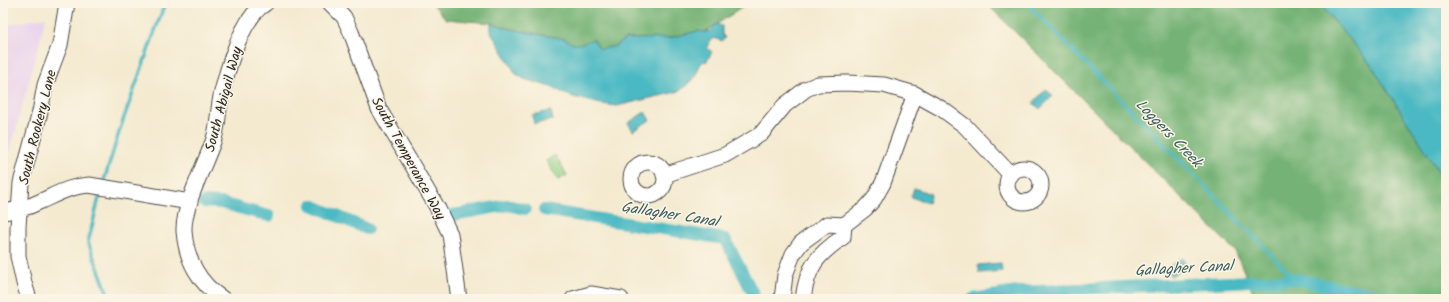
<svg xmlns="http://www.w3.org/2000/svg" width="1449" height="302" viewBox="0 0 1449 302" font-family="Kalam,sans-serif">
<rect width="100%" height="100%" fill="#fcf5e5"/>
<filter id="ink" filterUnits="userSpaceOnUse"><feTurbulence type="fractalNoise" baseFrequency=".025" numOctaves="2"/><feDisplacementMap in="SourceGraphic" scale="8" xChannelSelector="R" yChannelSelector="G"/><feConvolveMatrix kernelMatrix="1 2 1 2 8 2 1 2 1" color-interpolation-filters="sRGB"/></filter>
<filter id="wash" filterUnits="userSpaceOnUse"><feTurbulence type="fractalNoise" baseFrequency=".012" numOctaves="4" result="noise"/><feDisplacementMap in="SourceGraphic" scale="16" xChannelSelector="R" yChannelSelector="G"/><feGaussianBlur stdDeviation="0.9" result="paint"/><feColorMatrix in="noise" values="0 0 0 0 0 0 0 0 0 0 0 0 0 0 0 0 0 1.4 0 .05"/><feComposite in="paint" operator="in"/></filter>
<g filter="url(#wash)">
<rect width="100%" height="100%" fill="#f4ead0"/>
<polygon fill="#e8d2ee" points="46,17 3,178 3,26"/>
<polygon fill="#90d087" stroke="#5e7e59" points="555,155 567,175 558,180 546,161"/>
<g fill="#74b274" stroke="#506e50">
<polygon points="432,3 749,3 705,32 698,31 670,38 625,39 616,46 600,49 571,44 565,39 511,29 491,23 446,19"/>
<polygon points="986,3 1319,3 1372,66 1446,183 1446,299 1256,299 1235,251"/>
</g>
<g fill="#4bb9c3" stroke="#3b7277">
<polygon points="1319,3 1446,3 1446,183 1372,66"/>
<path d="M 491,23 L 511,29 L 565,39 C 575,47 582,44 593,39 L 600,49 L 616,46 L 625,39 L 669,38 L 698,31 L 705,32 L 710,31 L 716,24 L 722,26 L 722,34 L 725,38 L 721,41 L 715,38 L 710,41 L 707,47 L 712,52 L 706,62 L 704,61 L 700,65 L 695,77 L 680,91 L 617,106 L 601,104 L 570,96 L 551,87 L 524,79 L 516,74 L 491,32 Z"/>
<polygon points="1046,89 1053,96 1040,109 1033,103"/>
<polygon points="551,111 553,120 534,124 532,115"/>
<polygon points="645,112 650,120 633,131 628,123"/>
<polygon points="914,188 931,194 928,203 911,197"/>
<polygon points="1182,258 1187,266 1171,276 1167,268"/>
<polygon points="1001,263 1002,271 979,273 978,265"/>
</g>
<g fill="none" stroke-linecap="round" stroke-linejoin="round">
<g stroke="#4bb9c3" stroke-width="3.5">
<polyline points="1027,3 1295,279"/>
<polyline points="103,184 121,126 165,3"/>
<polyline points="101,190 88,242 110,299"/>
</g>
<g stroke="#4bb9c3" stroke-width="12">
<polyline points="204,202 221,203 269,216"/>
<polyline points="312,205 367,229"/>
<polyline points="544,210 725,239 756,299"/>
<polyline points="453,215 507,205 525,209"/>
<polyline points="973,299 1017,292 1295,279 1396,299"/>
</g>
</g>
</g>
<g filter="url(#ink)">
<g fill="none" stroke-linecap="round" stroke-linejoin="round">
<defs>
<g id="minor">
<polyline points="330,3 344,17 351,32 379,109 437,207 450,234 459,299"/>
<circle cx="648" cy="179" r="17"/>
<circle cx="1024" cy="185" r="17"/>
<polyline points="664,175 725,155 761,134 785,105 806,89 818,84 847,83 884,85 915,94 942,109 965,126 1011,175"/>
<path d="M 3,212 C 16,210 28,208 39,202 C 57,194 70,186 89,185 L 190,202"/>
<polyline points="844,225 865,209 874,199 883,183 915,94"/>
<polyline points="29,299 24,283 18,256 18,227 21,183 40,112 45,85 60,45 67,3"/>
<path d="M 223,299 C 199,284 186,259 184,231 C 183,206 206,163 214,139 C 219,122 218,104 223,88 C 229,64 243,16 266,3"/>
<polyline points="573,299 591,294 621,299"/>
<path d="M 782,299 L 785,275 L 793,254 L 801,243 L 827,224 L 844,225 L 843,237 C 817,255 807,267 803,299"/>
</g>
</defs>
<use href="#minor" stroke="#494844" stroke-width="17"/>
<use href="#minor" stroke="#fff" stroke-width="15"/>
</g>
</g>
<g text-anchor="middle" stroke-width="3" stroke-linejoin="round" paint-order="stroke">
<g font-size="14" fill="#2b2b2b" stroke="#fcf5e5">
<text transform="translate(223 99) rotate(-75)" y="5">South Abigail Way</text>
<text transform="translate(37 127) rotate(-76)" y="5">South Rookery Lane</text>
<text transform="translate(409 158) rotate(61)" y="5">South Temperance Way</text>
</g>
<g font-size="15" font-style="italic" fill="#365d60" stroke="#fcf5e5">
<text transform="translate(1169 133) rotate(46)" y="5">Loggers Creek</text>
<text transform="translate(670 214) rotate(9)" y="5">Gallagher Canal</text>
<text transform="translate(1184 268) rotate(-3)" y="5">Gallagher Canal</text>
</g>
</g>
<rect width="1449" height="302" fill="none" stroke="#fcf5e5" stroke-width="16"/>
</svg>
